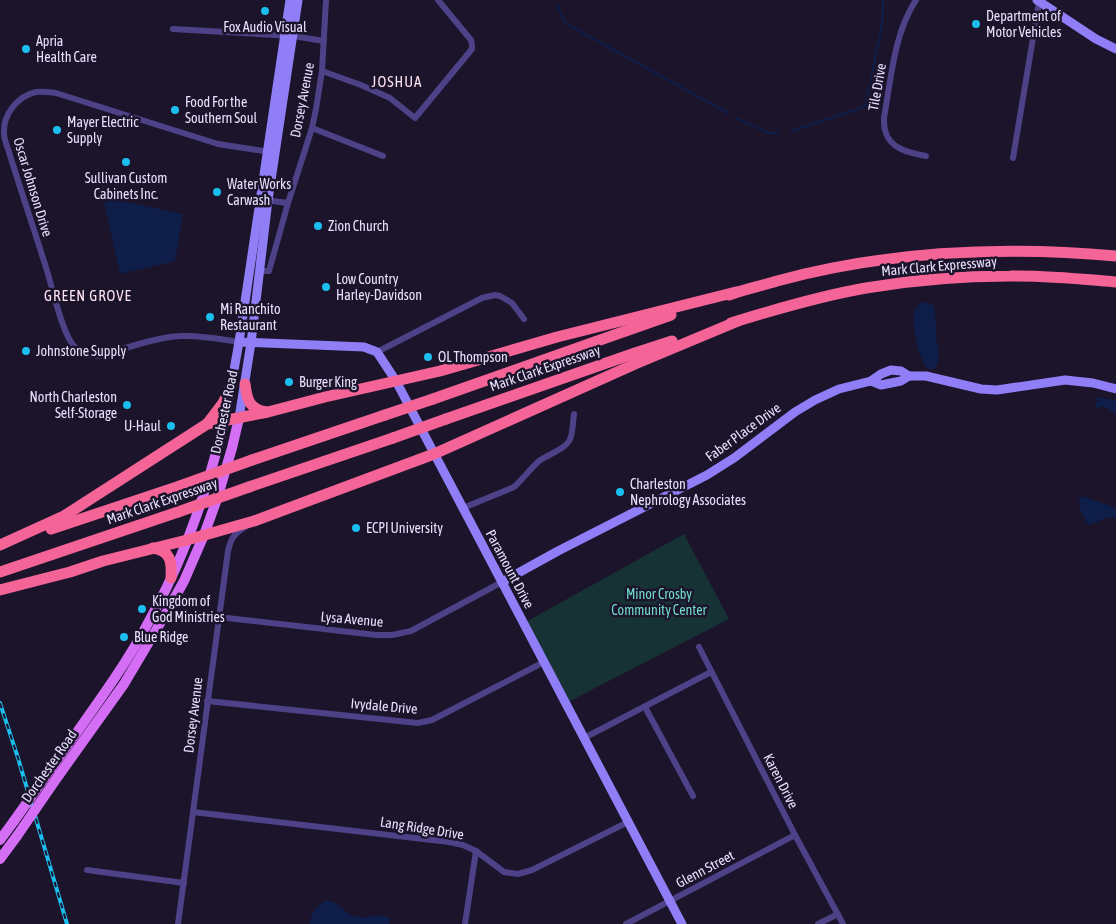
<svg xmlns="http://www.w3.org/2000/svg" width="1116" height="924" viewBox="0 0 1116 924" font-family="'Asap Condensed',sans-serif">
<rect width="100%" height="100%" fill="#1b142b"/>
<polygon fill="#173235" points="684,534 729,619 566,703 524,623"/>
<g fill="#0f1d49">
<polygon points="103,197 183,214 175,261 120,274"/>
<path d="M 928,302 L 934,306 L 936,321 L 936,337 L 939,354 L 938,363 L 934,369 C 930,369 929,370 926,367 C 919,358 911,323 914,312 C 915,309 918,306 921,303 Z"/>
<path d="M 1098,397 L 1116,401 L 1116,413 C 1108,412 1110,409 1105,407 C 1102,406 1098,408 1095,408 Z"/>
<path d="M 1082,496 L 1116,508 L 1116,518 L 1109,517 L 1089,525 C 1083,518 1079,508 1079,499 Z"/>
<path d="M 325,901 C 341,901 343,914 357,917 C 370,919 377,911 390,919 L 389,924 L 310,924 C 310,914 317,906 325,901 Z"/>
</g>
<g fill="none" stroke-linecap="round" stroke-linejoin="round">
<g stroke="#0f1d49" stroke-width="2">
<polyline points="558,6 565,23 728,113"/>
<polyline points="736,118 769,133 778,133"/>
<polyline points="791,131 862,108 866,104 882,25 883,0"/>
</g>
<g stroke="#4d4287" stroke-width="6">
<path d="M 916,0 C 894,33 891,79 884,118 C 884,122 884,126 885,130 C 889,149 910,153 926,156"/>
<polyline points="173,29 293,36 324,41"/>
<polyline points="322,71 361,85 390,98 415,118 472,49 472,45 471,40 438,0"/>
<polyline points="312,128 383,156"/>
<polyline points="1013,158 1039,2"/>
<polyline points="264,200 288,203 312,128 316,109 322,71 326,0"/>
<polyline points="259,271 269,271 288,203"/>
<path d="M 239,342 C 220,339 201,335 181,336 C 156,337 124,349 99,356 C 91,356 80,352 74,346 C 63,335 53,291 48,274 C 35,232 21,191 8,149 C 6,144 4,139 4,133 C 3,114 18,96 36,92 C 43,91 49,92 56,93 L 218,144 L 270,152"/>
<polyline points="377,352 482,298 495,295 500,296 512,303 524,319"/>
<path d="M 463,508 L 514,487 C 523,479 530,469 539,461 C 543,458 548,456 553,453 C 575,442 571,437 574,414"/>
<polyline points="218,617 376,635 392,635 411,631 502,582"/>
<polyline points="699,647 795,835 843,924"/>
<polyline points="207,701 418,723 432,720 544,662"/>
<polyline points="645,707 693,796"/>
<polyline points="584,738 711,672"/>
<polyline points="193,812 449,842 463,845 476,851 504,872 518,874 532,870 628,822"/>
<polyline points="87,870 184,883"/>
<path d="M 178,924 L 228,551 C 231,538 234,534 245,527"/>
<polyline points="465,924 476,851"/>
<polyline points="626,924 795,835"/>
<polyline points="818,924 838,914"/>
</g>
<g stroke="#907ef6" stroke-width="9">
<polyline points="1037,0 1096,39 1116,49"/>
<polyline points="239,342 364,347 377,352 396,381 682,924"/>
<polyline points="871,381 881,385 901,381 909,376"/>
<polyline points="239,418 251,343 268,200 298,0"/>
<polyline points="225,420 239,342 290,0"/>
<polyline points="502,582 558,551 707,475 734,458 795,412 815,400 839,389 871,381 881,374 891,370 901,371 909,376 926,376 981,389 997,390 1065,380 1093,383 1116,389"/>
</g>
<g stroke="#d46ff5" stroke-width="10">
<path d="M 55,763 C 75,735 95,707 114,679 C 129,657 143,633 155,610 C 188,550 208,485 225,420"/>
<polyline points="59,775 124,684 165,615 184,581 204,535 217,499 232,448 239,418"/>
<polyline points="0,840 14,821"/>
<polyline points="0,859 17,836"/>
</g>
<g stroke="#f46497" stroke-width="11">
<path d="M 729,295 C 745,289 761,286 777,281 C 887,251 1002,246 1116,256"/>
<path d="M 731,323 C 776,309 820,296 866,288 C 913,280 963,276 1010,276 C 1045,275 1081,279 1116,282"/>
<path d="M 245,384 C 247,400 249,409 267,412"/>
<polyline points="433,399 671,315"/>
<polyline points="446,419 635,353 672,341"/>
<polyline points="207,424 223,403 231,386"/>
<polyline points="252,460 385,415"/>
<polyline points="249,487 393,438"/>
<polyline points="51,529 180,486"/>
<polyline points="0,545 64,516 207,424 268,412 325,397 440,371 557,337 736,292"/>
<path d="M 153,548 C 171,551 172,562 171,578"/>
<polyline points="0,572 178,512"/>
<polyline points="0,590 70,572 103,561 187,540 254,521 434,454 635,364 738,321"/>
</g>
<defs>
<polyline id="rail" points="0,703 18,758 67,924"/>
</defs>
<use href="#rail" stroke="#1abfef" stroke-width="4"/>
<use href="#rail" stroke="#1b142b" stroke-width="2" stroke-dasharray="5.5" stroke-linecap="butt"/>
<g stroke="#d46ff5" stroke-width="10">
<polyline points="14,821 55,763"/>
<polyline points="17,836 59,775"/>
</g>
<g stroke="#f46497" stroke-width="11">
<polyline points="385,415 433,399"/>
<polyline points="393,438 446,419"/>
<polyline points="180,486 252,460"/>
<polyline points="178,512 249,487"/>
</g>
</g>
<g fill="#1abfef" stroke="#1b142b" stroke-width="2">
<circle cx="265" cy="11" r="5"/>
<circle cx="976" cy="24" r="5"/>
<circle cx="26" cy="49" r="5"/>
<circle cx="175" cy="110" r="5"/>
<circle cx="57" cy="130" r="5"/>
<circle cx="126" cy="162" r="5"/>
<circle cx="217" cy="192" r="5"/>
<circle cx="318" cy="226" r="5"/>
<circle cx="326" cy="287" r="5"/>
<circle cx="210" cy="317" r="5"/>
<circle cx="26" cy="351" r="5"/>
<circle cx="428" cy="357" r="5"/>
<circle cx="289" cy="382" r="5"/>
<circle cx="127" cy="405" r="5"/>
<circle cx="171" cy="426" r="5"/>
<circle cx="620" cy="492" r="5"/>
<circle cx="356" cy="528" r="5"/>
<circle cx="142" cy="609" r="5"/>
<circle cx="124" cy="637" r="5"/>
</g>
<g text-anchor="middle" stroke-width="5" stroke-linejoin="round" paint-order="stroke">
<g font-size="14" fill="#e7e0fd" stroke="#1b142b" text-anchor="start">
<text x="986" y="21">Department of<tspan x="986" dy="16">Motor Vehicles</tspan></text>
<text x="265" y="32" text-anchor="middle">Fox Audio Visual</text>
<text x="36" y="46">Apria<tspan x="36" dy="16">Health Care</tspan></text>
<text x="185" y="107">Food For the<tspan x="185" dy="16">Southern Soul</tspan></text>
<text x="67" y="127">Mayer Electric<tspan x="67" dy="16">Supply</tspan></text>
<text x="126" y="183" text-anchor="middle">Sullivan Custom<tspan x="126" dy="16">Cabinets Inc.</tspan></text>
<text x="227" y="189">Water Works<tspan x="227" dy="16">Carwash</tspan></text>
<text x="328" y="231">Zion Church</text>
<text x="336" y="284">Low Country<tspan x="336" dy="16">Harley-Davidson</tspan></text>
<text x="220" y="314">Mi Ranchito<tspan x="220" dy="16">Restaurant</tspan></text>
<text x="36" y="356">Johnstone Supply</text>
<text x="438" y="362">OL Thompson</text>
<text x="299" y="387">Burger King</text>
<text x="117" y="402" text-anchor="end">North Charleston<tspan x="117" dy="16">Self-Storage</tspan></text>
<text x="161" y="431" text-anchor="end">U-Haul</text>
<text x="630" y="489">Charleston<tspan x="630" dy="16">Nephrology Associates</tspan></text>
<text x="366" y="533">ECPI University</text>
<text x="152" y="606">Kingdom of<tspan x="152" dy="16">God Ministries</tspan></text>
<text x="134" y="642">Blue Ridge</text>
</g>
<g font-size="14" fill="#e7e0fd" stroke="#1b142b">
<text transform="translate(877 87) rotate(-80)" y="5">Tile Drive</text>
<text transform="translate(302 100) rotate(-79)" y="5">Dorsey Avenue</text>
<text transform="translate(33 187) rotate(73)" y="5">Oscar Johnson Drive</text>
<text transform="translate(939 266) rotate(-5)" y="5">Mark Clark Expressway</text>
<text transform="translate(545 368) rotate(-19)" y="5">Mark Clark Expressway</text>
<text transform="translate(224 412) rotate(-78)" y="5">Dorchester Road</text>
<text transform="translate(743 432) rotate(-36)" y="5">Faber Place Drive</text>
<text transform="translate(162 501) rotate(-19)" y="5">Mark Clark Expressway</text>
<text transform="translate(510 569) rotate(62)" y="5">Paramount Drive</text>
<text transform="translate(352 619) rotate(5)" y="5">Lysa Avenue</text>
<text transform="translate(384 706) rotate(5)" y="5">Ivydale Drive</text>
<text transform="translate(193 715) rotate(-83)" y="5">Dorsey Avenue</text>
<text transform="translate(49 766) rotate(-55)" y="5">Dorchester Road</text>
<text transform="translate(781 781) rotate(63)" y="5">Karen Drive</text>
<text transform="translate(422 828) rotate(9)" y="5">Lang Ridge Drive</text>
<text transform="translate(705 869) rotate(-28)" y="5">Glenn Street</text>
</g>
<g font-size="14" fill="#6fdacc" stroke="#1b142b">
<text x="659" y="599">Minor Crosby<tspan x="659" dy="16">Community Center</tspan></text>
</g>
<g font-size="15" letter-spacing="1" fill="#fde2f0" stroke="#1b142b">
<text x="397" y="87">JOSHUA</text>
<text x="88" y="301">GREEN GROVE</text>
</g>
</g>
</svg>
